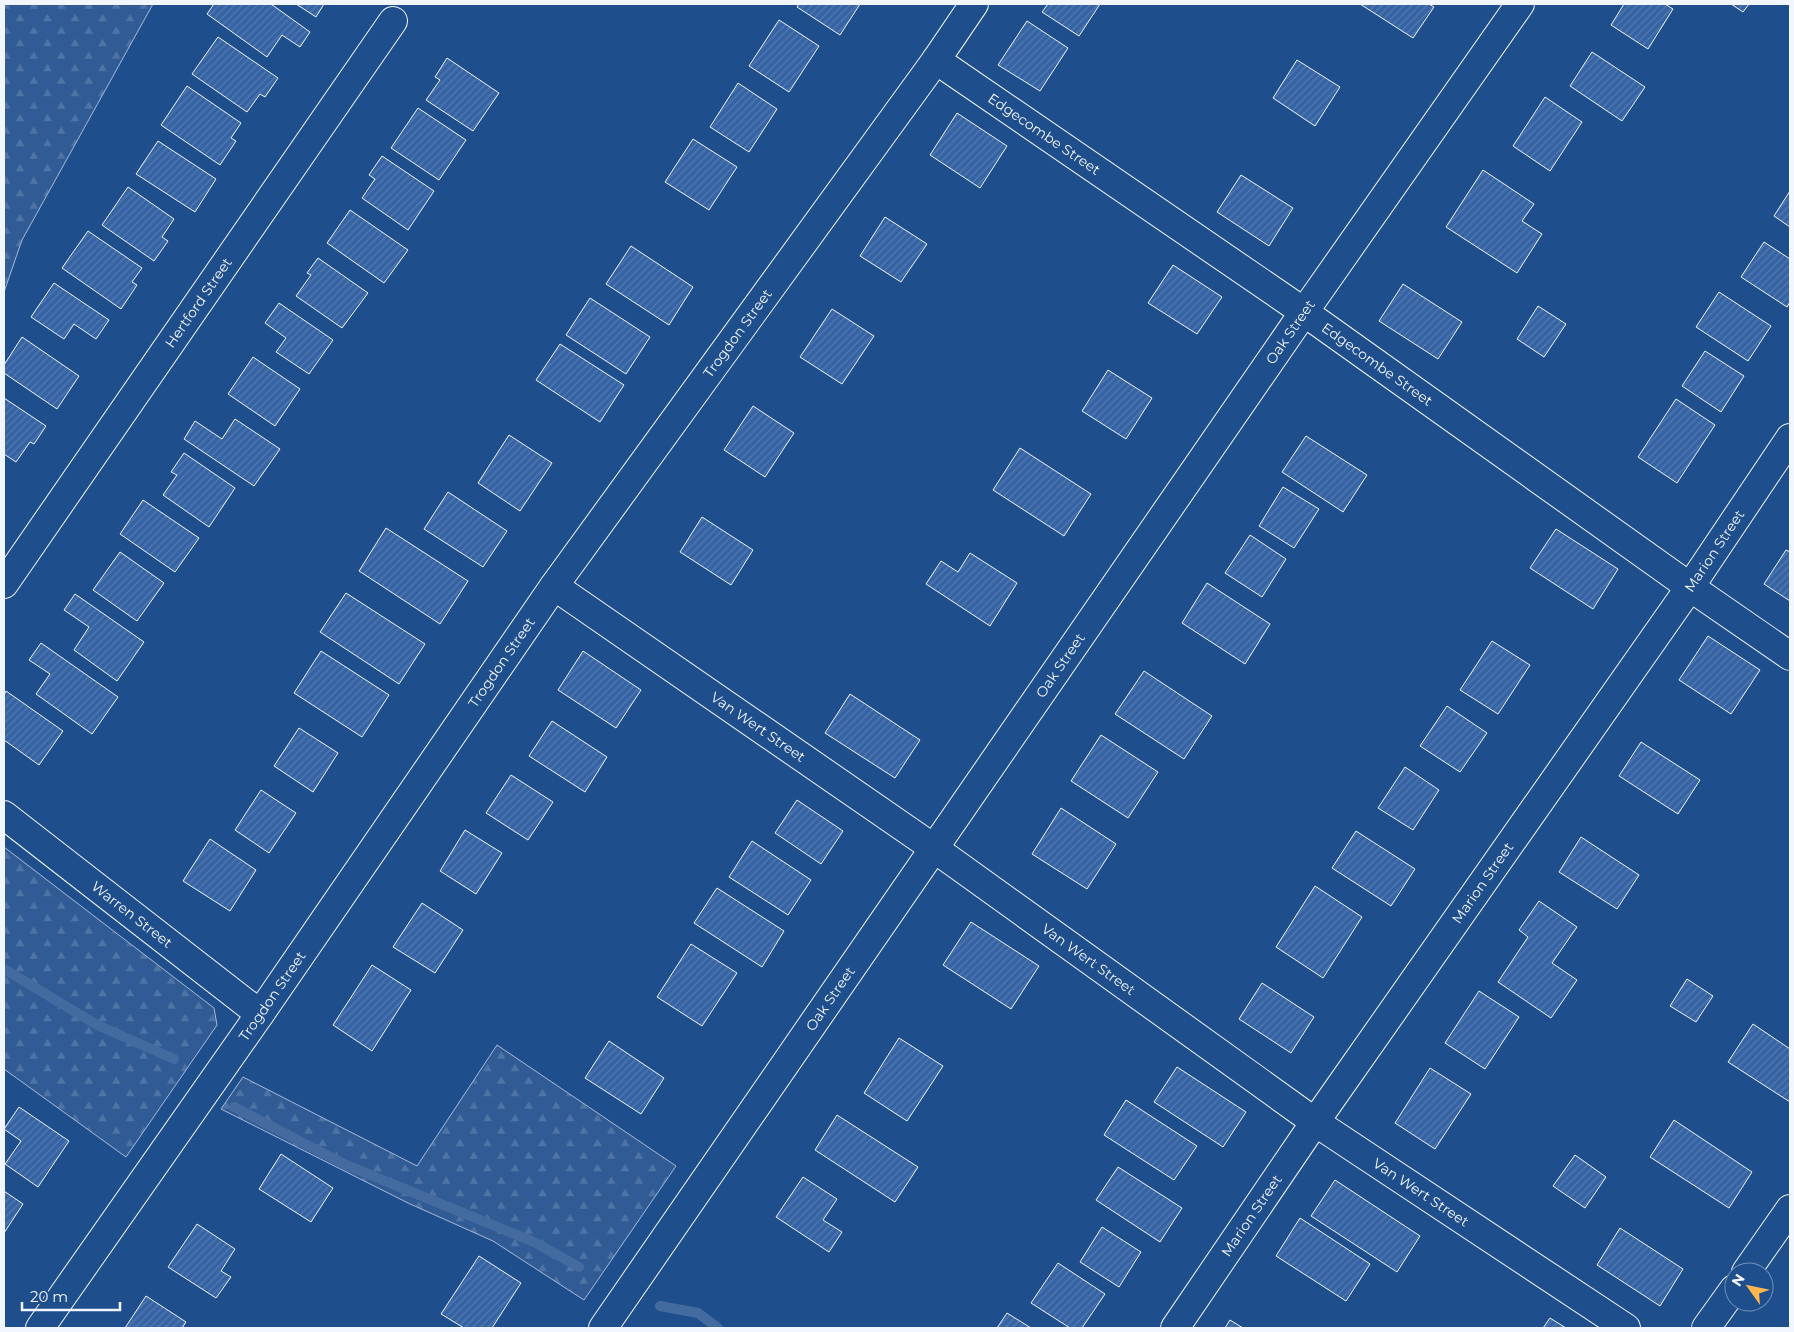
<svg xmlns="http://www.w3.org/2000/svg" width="1794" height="1332" viewBox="0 0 1794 1332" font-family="Montserrat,sans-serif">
<defs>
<pattern id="forest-firs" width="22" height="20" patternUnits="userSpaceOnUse" patternTransform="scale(1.25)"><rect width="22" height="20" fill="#305b95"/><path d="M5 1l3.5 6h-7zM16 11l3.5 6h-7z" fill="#4e73a5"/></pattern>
<pattern id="building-hatch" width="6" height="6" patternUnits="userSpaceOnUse" patternTransform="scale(1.25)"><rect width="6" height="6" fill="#3563a3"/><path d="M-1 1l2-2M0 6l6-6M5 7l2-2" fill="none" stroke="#537ab1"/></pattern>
</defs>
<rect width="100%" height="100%" fill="#1f4e8c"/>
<g fill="url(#forest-firs)" stroke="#a8bbd7">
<polygon points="4,4 153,4 22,240 4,292"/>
<polygon points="4,847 214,1008 217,1025 126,1157 4,1069"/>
<polygon points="497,1045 676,1166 584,1300 493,1241 408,1203 221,1109 243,1077 417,1166"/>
</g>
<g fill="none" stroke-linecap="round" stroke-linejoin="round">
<g stroke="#446ba0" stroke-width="10">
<polyline points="4,969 97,1025 174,1059"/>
<polyline points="234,1107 346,1165 534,1242 579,1267"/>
<polyline points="660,1306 698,1313 718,1328"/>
</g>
</g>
<g fill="url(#building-hatch)" stroke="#f2f6ff">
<polygon points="214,4 271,4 310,32 300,47 282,35 267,57 207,14"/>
<polygon points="296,4 324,4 316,17"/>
<polygon points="799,4 860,4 840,35 797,7"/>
<polygon points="1048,4 1100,4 1079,36 1042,12"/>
<polygon points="1360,4 1429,4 1434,7 1413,38"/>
<polygon points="1624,4 1665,4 1673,9 1648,49 1611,25"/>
<polygon points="1731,4 1749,4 1743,12"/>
<polygon points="779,20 819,46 789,92 749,66"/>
<polygon points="1027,21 1068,48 1040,91 998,65"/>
<polygon points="218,37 278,78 265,97 260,94 247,112 192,74"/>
<polygon points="1592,52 1645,87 1622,121 1570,86"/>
<polygon points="447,58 499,93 473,131 426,100 440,80 435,77"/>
<polygon points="1297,60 1340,87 1315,126 1273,98"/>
<polygon points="738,83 777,109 749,152 710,127"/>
<polygon points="187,86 241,123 231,138 236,141 220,165 161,125"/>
<polygon points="1545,97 1582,122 1550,171 1513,146"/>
<polygon points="418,108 466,140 439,180 391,148"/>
<polygon points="957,113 1007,146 980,188 930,155"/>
<polygon points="693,139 737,167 709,210 665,182"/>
<polygon points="158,141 216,179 195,212 136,174"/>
<polygon points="382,156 434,191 408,230 362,198 375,179 369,175"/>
<polygon points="1483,170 1534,204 1522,221 1542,234 1517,273 1446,227"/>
<polygon points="1241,175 1293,208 1269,246 1217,212"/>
<polygon points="128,187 174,219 162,237 168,241 154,261 102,225"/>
<polygon points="1790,191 1790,227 1774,216"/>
<polygon points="350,210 408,250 384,283 327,243"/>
<polygon points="885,217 927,244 901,282 860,256"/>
<polygon points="88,231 142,268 132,282 137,285 121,309 62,268"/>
<polygon points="1764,242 1790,259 1790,302 1787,307 1741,277"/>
<polygon points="631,246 693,287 669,325 606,284"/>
<polygon points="318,258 368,293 342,328 296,296 311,275 307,273"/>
<polygon points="1173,265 1222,297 1197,334 1148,303"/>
<polygon points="54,283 109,320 96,339 74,324 64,339 31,317"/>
<polygon points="1403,284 1462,322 1438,359 1379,321"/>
<polygon points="1719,292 1771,326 1748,361 1696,327"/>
<polygon points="590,298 650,337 626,374 566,335"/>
<polygon points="279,303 333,340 309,374 276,352 286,338 265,323"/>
<polygon points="1538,306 1566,324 1544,357 1517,339"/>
<polygon points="832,309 874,336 842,384 800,357"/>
<polygon points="22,337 79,376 57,409 4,373 4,365"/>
<polygon points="560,344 624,385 600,422 536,380"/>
<polygon points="1705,351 1744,376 1721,412 1682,386"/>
<polygon points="253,357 300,389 275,426 228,394"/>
<polygon points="1108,370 1152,398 1126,439 1082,411"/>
<polygon points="4,398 46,426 34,444 30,442 16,462 4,454"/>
<polygon points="1676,399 1715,425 1677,483 1638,457"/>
<polygon points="753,406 794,433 765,477 724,450"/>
<polygon points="235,419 280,449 254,486 184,439 195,421 222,439"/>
<polygon points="509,435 552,463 520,511 478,483"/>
<polygon points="1306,436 1367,475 1343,512 1282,472"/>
<polygon points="1020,448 1091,494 1064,536 993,490"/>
<polygon points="184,453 235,488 209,527 163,495 177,475 171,472"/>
<polygon points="1283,487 1319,509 1294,548 1259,526"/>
<polygon points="448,492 507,531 483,567 424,529"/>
<polygon points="143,500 199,538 175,572 120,534"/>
<polygon points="702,517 753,550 731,585 680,552"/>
<polygon points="386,528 468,581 440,624 359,571"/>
<polygon points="1556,529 1618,569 1593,609 1530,568"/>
<polygon points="1250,535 1286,559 1262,597 1225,573"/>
<polygon points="1786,550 1790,552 1790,601 1764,584"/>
<polygon points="120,552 164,583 137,621 93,590"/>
<polygon points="970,553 1017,583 990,626 926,584 941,561 958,572"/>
<polygon points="1207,583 1270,624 1245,664 1182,623"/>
<polygon points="346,593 425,644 399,684 320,632"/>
<polygon points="75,594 144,642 117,681 74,650 89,627 64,610"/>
<polygon points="1708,636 1760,670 1731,714 1679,680"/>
<polygon points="1492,641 1530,665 1498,714 1460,690"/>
<polygon points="41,643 118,697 92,734 36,694 50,674 29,660"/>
<polygon points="321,651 389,695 362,737 294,693"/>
<polygon points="583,651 641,690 616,728 558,690"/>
<polygon points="1144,671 1212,716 1184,759 1115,714"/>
<polygon points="6,691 63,731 39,765 4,740 4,695"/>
<polygon points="850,694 920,740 895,778 825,733"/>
<polygon points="1447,706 1487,733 1460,772 1420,746"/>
<polygon points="552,721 607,757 585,792 529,756"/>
<polygon points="299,728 338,753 313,792 274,766"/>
<polygon points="1101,735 1158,772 1128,818 1071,781"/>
<polygon points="1641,742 1700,780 1678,814 1619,776"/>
<polygon points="1405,767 1439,790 1413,830 1378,808"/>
<polygon points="511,775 553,802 528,840 486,813"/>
<polygon points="261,790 296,813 269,853 235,830"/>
<polygon points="797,800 843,831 821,864 775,833"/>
<polygon points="1061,808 1116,844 1087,889 1032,854"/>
<polygon points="465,830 502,853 476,894 440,871"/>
<polygon points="1356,831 1415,869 1391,906 1332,868"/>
<polygon points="1581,837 1639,875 1617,909 1559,872"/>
<polygon points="210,839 256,870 230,911 183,881"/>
<polygon points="752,841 811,880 788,915 729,877"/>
<polygon points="1315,886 1362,917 1323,978 1276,947"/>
<polygon points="717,888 784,931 762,967 694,923"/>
<polygon points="1539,901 1577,927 1552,963 1577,980 1551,1018 1498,982 1528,937 1519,930"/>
<polygon points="422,903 463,930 435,973 393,947"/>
<polygon points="971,922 1039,966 1011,1009 943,965"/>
<polygon points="691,944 737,973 702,1026 657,997"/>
<polygon points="372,965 411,990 372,1051 333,1025"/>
<polygon points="1687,979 1713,996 1696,1022 1670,1006"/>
<polygon points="1262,983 1314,1017 1291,1053 1239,1019"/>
<polygon points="1479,991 1519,1017 1485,1069 1445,1043"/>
<polygon points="1753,1024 1790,1049 1790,1102 1728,1062"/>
<polygon points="899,1038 943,1066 907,1121 864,1093"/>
<polygon points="609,1041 664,1078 641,1114 585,1078"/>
<polygon points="1177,1067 1246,1112 1223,1147 1154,1102"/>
<polygon points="1430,1068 1471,1094 1435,1149 1395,1123"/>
<polygon points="1126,1100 1197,1146 1174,1180 1104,1135"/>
<polygon points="19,1107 69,1141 38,1187 5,1164 21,1141 4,1129"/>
<polygon points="837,1115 918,1167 895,1202 815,1150"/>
<polygon points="1674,1120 1752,1172 1729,1208 1650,1157"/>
<polygon points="281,1154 333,1188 311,1222 259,1189"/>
<polygon points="1575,1155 1606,1177 1585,1208 1553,1186"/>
<polygon points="1118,1167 1182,1208 1160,1242 1096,1200"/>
<polygon points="803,1177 837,1199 823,1220 842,1232 829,1252 776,1217"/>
<polygon points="1335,1180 1420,1236 1397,1272 1311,1216"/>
<polygon points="4,1191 23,1204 4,1233"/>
<polygon points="1300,1218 1370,1264 1346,1301 1276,1256"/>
<polygon points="197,1224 235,1249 221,1271 231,1277 216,1298 168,1267"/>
<polygon points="1102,1227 1141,1252 1119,1287 1080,1262"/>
<polygon points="1620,1228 1683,1269 1660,1306 1597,1265"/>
<polygon points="479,1256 521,1283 492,1328 464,1328 441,1314"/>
<polygon points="1058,1263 1105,1294 1082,1328 1070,1328 1031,1303"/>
<polygon points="146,1296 186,1322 182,1328 125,1328"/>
<polygon points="1007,1313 1031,1328 997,1328"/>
<polygon points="1550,1318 1566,1328 1543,1328"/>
<polygon points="1230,1320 1243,1328 1225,1328"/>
</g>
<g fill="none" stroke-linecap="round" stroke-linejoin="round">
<defs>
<g id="minor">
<path id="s1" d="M 936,60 L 1304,312 L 1690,587 L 1790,656"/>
<path id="s2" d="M 4,584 L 393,21"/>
<path id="s3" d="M 554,586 L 935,849 L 1315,1122 L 1626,1328"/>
<path id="s4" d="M 4,815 L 260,1014"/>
<polyline points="1746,1272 1790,1209"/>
<path id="s5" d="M 40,1328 L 260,1014 L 554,586 L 936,60 L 974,4"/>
<path id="s6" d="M 603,1328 L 1304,312 L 1520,4"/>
<path id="s7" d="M 1175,1328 L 1315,1122 L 1690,587 L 1790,438"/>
<polyline points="1706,1328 1734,1289"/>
</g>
</defs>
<use href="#minor" stroke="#f2f6ff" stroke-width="30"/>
<use href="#minor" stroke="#1f4e8c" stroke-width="28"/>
</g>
<g text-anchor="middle" stroke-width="4" stroke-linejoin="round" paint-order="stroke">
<g font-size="14" fill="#f2f6ff" stroke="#1f4e8c">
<text dy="5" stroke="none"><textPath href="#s1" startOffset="131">Edgecombe Street</textPath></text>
<text dy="5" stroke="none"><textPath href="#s2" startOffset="342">Hertford Street</textPath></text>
<text dy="5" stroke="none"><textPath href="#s6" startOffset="1210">Oak Street</textPath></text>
<text dy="5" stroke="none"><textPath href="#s5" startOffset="1215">Trogdon Street</textPath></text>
<text dy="5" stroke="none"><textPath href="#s1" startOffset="536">Edgecombe Street</textPath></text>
<text dy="5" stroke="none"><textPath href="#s7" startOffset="946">Marion Street</textPath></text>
<text dy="5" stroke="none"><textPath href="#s5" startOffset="810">Trogdon Street</textPath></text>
<text dy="5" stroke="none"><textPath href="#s6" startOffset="805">Oak Street</textPath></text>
<text dy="5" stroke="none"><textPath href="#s3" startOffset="248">Van Wert Street</textPath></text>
<text dy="5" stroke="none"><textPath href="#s7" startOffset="541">Marion Street</textPath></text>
<text dy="5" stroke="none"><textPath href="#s4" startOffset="162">Warren Street</textPath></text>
<text dy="5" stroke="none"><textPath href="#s3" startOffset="652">Van Wert Street</textPath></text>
<text dy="5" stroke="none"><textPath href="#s5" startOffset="405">Trogdon Street</textPath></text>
<text dy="5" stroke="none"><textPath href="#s6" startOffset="400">Oak Street</textPath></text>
<text dy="5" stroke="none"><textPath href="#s3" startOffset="1058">Van Wert Street</textPath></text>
<text dy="5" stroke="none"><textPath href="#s7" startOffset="136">Marion Street</textPath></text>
</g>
</g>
<rect width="1794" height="1332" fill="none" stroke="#f2f6ff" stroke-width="10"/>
<g transform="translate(1749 1287) rotate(303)"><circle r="24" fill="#1f4e8c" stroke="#7391ba"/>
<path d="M0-4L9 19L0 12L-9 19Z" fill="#ffb74d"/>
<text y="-8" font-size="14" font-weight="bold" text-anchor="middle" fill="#f2f6ff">N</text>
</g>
<path d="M22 1302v8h98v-8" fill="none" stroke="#f2f6ff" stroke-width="2.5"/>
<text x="30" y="1302" font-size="15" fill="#f2f6ff" stroke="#1f4e8c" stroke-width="4" paint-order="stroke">20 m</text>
</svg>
